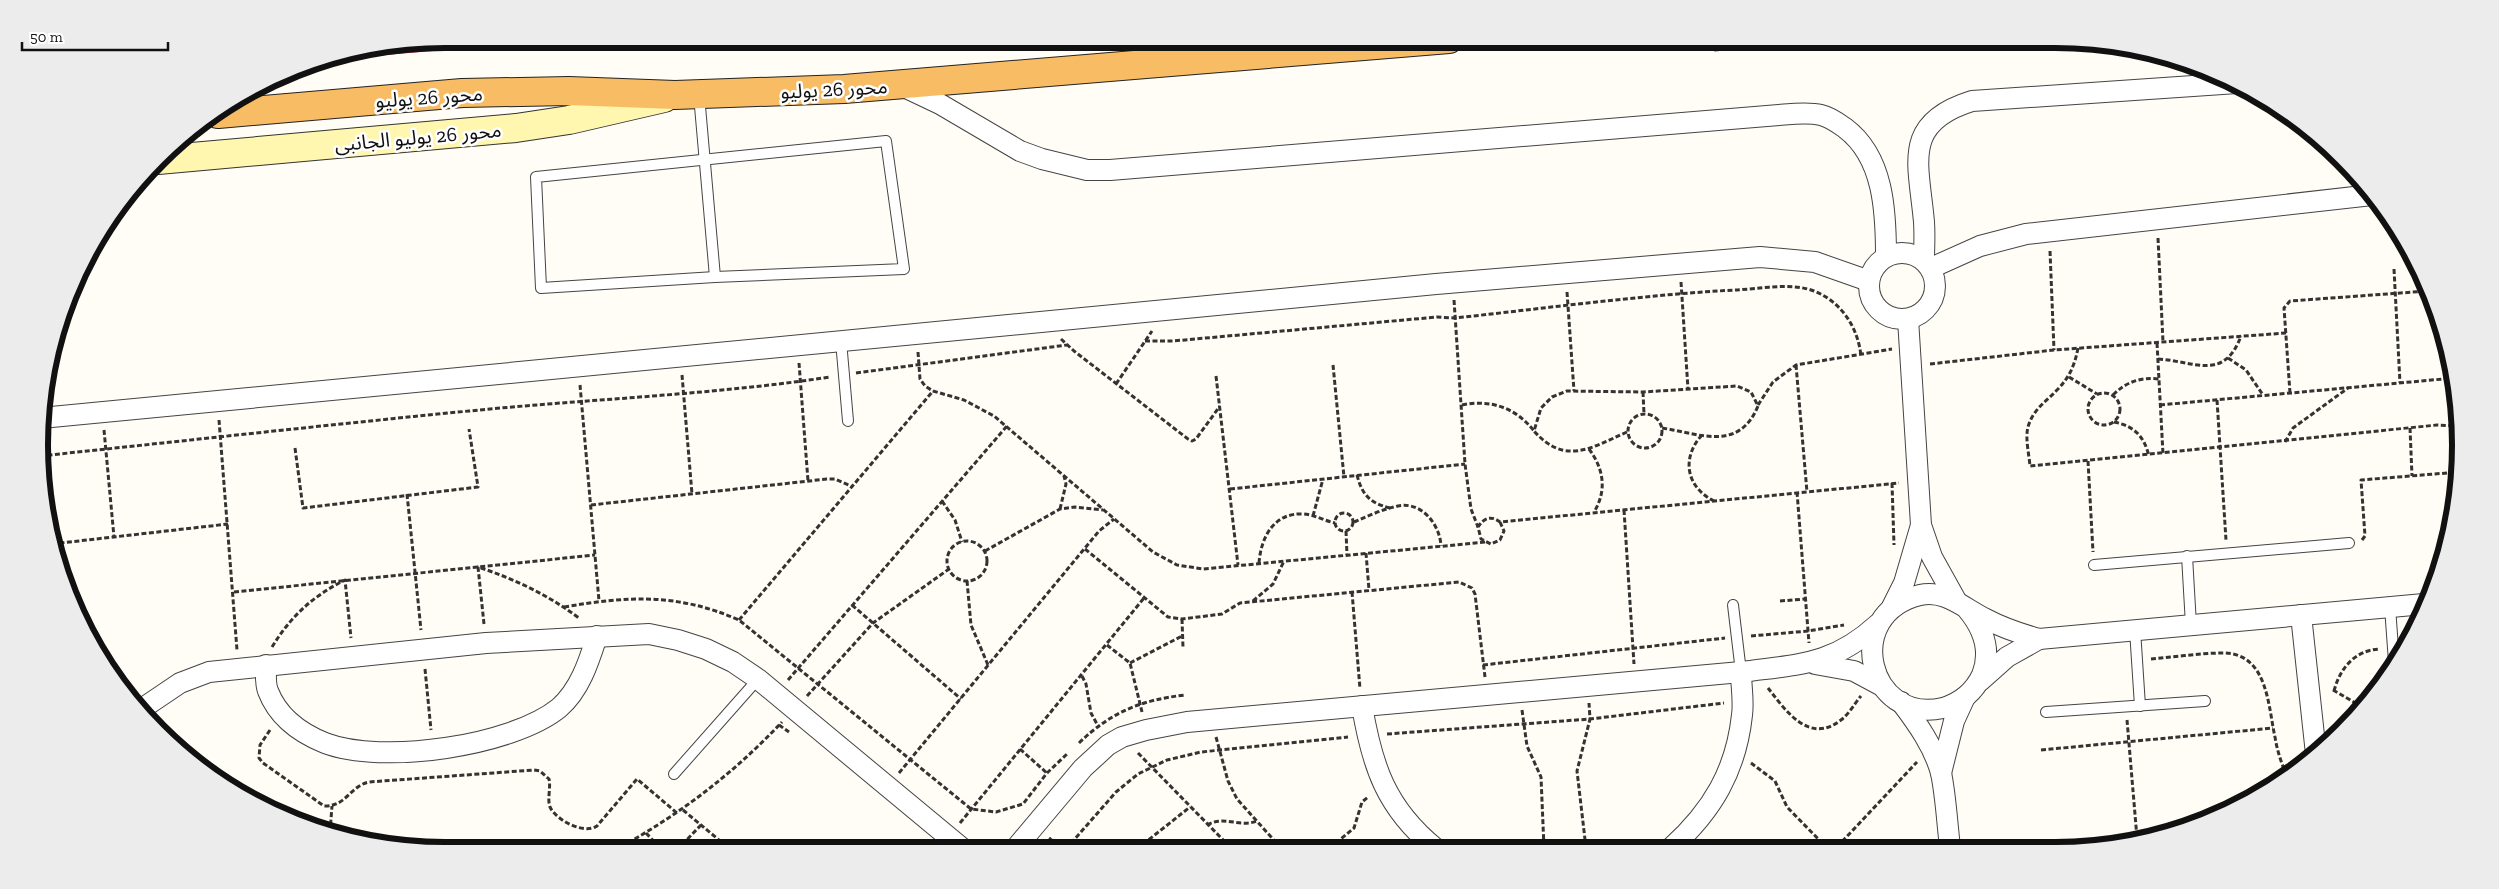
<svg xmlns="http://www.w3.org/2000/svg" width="2499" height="889" viewBox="0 0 2499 889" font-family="'Zilla Slab','Noto Sans Arabic',serif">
<rect width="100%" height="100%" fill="#fffdf5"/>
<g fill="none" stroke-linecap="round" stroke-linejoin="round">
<defs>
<g id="service">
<polyline points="699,95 715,277"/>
<polygon points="886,141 904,269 715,277 541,288 536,177"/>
<polyline points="841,341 848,421"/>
<polyline points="2187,556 2191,625"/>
<polyline points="2094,565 2349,543"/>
<polyline points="1733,605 1741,672"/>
<polyline points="2390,607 2394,662"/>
<polyline points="2135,630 2140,706"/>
<polyline points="2046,712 2205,701"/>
<polyline points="674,774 758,679"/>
</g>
<g id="minor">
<path d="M 900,85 L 940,104 L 1020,151 L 1042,159 L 1087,170 L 1110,170 L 1779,115 C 1792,114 1808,112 1821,115 C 1830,117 1838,123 1845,128 C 1884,157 1886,212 1886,256"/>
<circle cx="1902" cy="286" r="33"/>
<path d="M 1924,260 C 1924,248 1925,235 1924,222 C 1919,164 1901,123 1972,101 L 2237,83"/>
<polyline points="1931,268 1980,246 2026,234 2372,195"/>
<polyline points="1908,319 1921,525 1932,557 1957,602"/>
<polyline points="41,418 1436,284 1760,257 1815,262 1869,281"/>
<polyline points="1892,607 1904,583 1921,525"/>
<path d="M 1967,609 C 1983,628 1992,650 1982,675 C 1974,692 1960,703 1943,708 C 1868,725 1841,614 1920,595 C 1945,589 1965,609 1986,619 C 2003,628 2021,634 2039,639 L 2424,604"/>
<polyline points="2301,615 2316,754"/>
<polyline points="1815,664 1854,671 1882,686"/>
<path d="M 266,665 C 266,673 265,684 268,691 C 278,717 300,733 325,743 C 382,765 512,746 559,708 C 580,690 589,661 597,636"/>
<polyline points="1980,681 2007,657 2039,639"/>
<path d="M 1901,702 C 1917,723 1934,747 1941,773 C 1946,797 1947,823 1950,847"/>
<path d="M 1362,706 C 1372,766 1386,808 1435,848"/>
<polyline points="140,710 180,683 209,672 486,643 649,634 678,640 706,649 733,662 758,679 963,849"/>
<polyline points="1941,773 1954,721 1965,697"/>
<path d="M 1671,848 C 1712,811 1736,771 1742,715 C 1744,701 1741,686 1741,672"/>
<path d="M 1015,849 L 1083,768 L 1108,745 L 1122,737 L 1146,730 L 1187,722 L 1741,672 C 1799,664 1832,666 1878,624"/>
</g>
<polyline id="secondary" points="158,160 516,128 569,120 664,98"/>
<polyline id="trunk" points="218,114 462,93 569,91 675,95 844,89 1449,39"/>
</defs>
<use href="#service" stroke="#444" stroke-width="12"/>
<use href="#minor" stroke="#444" stroke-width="22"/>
<use href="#secondary" stroke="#333" stroke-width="30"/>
<use href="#trunk" stroke="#222" stroke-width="30"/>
<g stroke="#333" stroke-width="3" stroke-dasharray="5 2.5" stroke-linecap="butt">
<polyline points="1648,39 1715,50 1829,39"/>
<polyline points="1714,39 1715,50"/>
<polyline points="2158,238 2163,342"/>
<polyline points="2050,251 2054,350"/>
<polyline points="2394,269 2400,383"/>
<polyline points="1681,282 1688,389"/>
<polyline points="1567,292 1574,391"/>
<polyline points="1454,300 1465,464 1471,509 1478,527"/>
<polyline points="1061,339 1074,351 1188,439 1192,441 1196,439 1220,406"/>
<path d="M 1145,341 L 1173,341 L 1437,317 L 1455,318 C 1548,308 1642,295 1735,290 C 1760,289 1790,282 1814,291 C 1842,302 1858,328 1861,356"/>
<polyline points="2157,343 2163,454"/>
<path d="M 2078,348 C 2075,365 2069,378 2057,390 C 2046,402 2033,409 2028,427 C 2025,438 2029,454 2030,466 L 2437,425 L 2458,426"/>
<polyline points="918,352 920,379 925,386 933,391 964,400 994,416 1153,552 1177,565 1203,569 1486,542"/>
<polyline points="2228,358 2246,370 2263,395"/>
<path d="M 2158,359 C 2194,361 2224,382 2241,336"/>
<polyline points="799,363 808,481"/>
<polyline points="1930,364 2054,350 2286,333"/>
<polyline points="1333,365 1344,477"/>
<polyline points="1796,365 1807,492"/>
<polyline points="856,373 1067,345"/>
<polyline points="682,375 692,494"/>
<polyline points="1216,376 1238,565"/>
<polyline points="2069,377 2097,394"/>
<polyline points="2448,378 2447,391 2457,403"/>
<polyline points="1116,384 1152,331"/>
<polyline points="580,385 599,601"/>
<polyline points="1643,392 1644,414"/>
<polyline points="2290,393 2284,308 2290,301 2428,291"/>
<circle cx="2104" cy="409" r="16"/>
<path d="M 2113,395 C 2126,382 2140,377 2159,379"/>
<polyline points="2217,400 2226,540"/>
<path d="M 1462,405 C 1491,399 1516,408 1534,431"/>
<polyline points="1758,405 1773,382 1796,365 1892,349"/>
<polyline points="2160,405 2454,378"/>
<circle cx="1645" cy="431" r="17"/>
<polyline points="219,420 237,650"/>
<path d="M 2114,422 C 2134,426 2144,436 2149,456"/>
<polyline points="2410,428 2412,476"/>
<polyline points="104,430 114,537"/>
<path d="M 1627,432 C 1591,448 1565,466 1534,431 L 1541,408 L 1552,397 L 1567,391 L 1643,392 L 1737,386 L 1751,392 L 1758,406 C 1739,452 1700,434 1662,428"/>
<path d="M 1702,435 C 1681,458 1686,487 1714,501"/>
<polyline points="2285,442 2293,428 2348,388"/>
<polyline points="295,448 303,508 478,487 469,429"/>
<path d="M 1589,449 C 1604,469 1607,491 1594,512"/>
<path d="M 40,456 C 183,441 326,425 469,411 C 589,399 711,395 830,377"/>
<polyline points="2088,461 2093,552"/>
<path d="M 1357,475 C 1362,495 1370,503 1390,508"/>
<polyline points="1892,483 1894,545"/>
<polyline points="1230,489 1465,464"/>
<polyline points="1797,492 1809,643"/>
<polyline points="407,494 421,630"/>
<polyline points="942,501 955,520 962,542"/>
<polyline points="591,505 827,479 835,479 851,486"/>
<polyline points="1060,509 1066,484 1064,476"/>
<polyline points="1624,510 1634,664"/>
<circle cx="1344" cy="522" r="9"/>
<polyline points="1313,516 1323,479"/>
<path d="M 1354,522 C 1368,516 1383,509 1398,506 C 1422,501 1440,525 1441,546"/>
<path d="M 1500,522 L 1504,531 L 1500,540 L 1491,544 L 1481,539 L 1478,527 C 1484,518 1491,515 1500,522 L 1899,483"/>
<polyline points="1346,531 1347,555"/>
<polyline points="2362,540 2365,536 2361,480 2459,472"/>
<circle cx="967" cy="561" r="20"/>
<polyline points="52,544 228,524"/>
<polyline points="1085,549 1168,617 1182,619 1222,614 1240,603 1459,582 1472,588 1475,594 1485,677"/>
<polyline points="985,551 1060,509 1075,507 1103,510"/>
<polyline points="1366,553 1369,590"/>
<path d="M 1259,563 C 1261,537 1274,512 1304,514 C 1315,515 1325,521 1335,523"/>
<polyline points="967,581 971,625 988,665"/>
<polyline points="234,592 595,555"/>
<polyline points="1352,592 1360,689"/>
<polyline points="1253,601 1273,584 1284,561"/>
<polyline points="1780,601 1805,599"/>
<polyline points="852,605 961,699"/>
<path d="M 564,607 C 629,596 677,593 739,620 L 971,809 L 996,812 L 1023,804 L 1047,773 L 1067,754"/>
<polyline points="1182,619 1183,648"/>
<polyline points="739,620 933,391"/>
<path d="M 484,624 L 478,567 C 515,579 548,595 579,618"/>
<polyline points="1751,636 1808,631 1844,625"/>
<polyline points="1107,645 1130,663 1142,712"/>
<path d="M 272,647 C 291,616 313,596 345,580 L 351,638"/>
<path d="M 2151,659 C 2175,657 2200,653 2224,653 C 2268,654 2268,706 2275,737 C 2277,750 2281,762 2286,774"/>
<polyline points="1130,663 1182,636"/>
<polyline points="1483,665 1725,638"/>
<polyline points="425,669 431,730"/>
<polyline points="1082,676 1086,684 1091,713 1098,726"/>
<polyline points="788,680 1007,426"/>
<path d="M 1768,688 C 1786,711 1809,745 1841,720 C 1849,714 1855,703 1861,696"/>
<polyline points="2333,690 2359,705"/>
<path d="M 2334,691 C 2340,668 2355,650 2380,649"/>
<polyline points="807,696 873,623 949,569"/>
<polyline points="1522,710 1527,746 1541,777 1544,848"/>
<polyline points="2127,720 2137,838"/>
<polyline points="779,725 789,732"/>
<path d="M 270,730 L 260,745 L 259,758 L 263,763 L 324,806 C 346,807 350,786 369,782 L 534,770 L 540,771 L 549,779 C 551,788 547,799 550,807 C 556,820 584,835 597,826 L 637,779 L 677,813"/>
<polyline points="1387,734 1590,719 1724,703"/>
<polyline points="1216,737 1228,781 1237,799 1281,848"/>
<path d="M 1079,743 C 1111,712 1141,700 1185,695"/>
<polyline points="1020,749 1048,774"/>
<polyline points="2041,750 2273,728"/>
<polyline points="1138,753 1232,849"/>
<polyline points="1751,763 1775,781 1787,807 1826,847"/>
<polyline points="899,773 1099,531 1114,519"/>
<polyline points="683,810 731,850"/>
<polyline points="960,823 1144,598"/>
<path d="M 1207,825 C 1225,815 1239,828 1257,821"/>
<polyline points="330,832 332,806"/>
<polyline points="646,833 662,850"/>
<polyline points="1049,838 1062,849"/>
<polyline points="2138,838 2148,831 2161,831"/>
<polyline points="1837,847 1917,762"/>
<polyline points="1330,848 1354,828 1362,802 1368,797"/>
<polyline points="1586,848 1577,771 1590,719 1589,703"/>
<polyline points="1066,849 1116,792 1138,774 1167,760 1201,752 1348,737"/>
<polyline points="1137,849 1190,807"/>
<path d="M 615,850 C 678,816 733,774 782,722"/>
<polyline points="677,850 701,825"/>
</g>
<use href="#service" stroke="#fff" stroke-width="10"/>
<use href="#minor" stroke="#fff" stroke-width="20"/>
<use href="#secondary" stroke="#fff6b0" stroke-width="28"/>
<use href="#trunk" stroke="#f7bc64" stroke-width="28"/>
<polyline stroke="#c4262e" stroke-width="4" points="326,58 550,39"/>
</g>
<g text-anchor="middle" stroke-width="5" stroke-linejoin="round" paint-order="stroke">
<g font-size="20" fill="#111" stroke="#fff">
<text transform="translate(834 89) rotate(-3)" y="7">محور 26 يوليو</text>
<text transform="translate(429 97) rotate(-4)" y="7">محور 26 يوليو</text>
<text transform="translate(418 137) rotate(-5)" y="7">محور 26 يوليو الجانبى</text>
</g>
</g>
<path d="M0 0H2499V889H0ZM445 48H2055A397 397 0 0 1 2452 445V445A397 397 0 0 1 2055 842H445A397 397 0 0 1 48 445V445A397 397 0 0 1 445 48Z" fill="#ececec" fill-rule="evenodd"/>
<path fill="none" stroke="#111" stroke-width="6" d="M445 48H2055A397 397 0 0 1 2452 445V445A397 397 0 0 1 2055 842H445A397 397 0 0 1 48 445V445A397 397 0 0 1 445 48Z"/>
<path d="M22 42v8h146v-8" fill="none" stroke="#111111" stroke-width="2.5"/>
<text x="30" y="42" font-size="15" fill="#111111" stroke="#ffffff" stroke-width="4" paint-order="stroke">50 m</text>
</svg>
